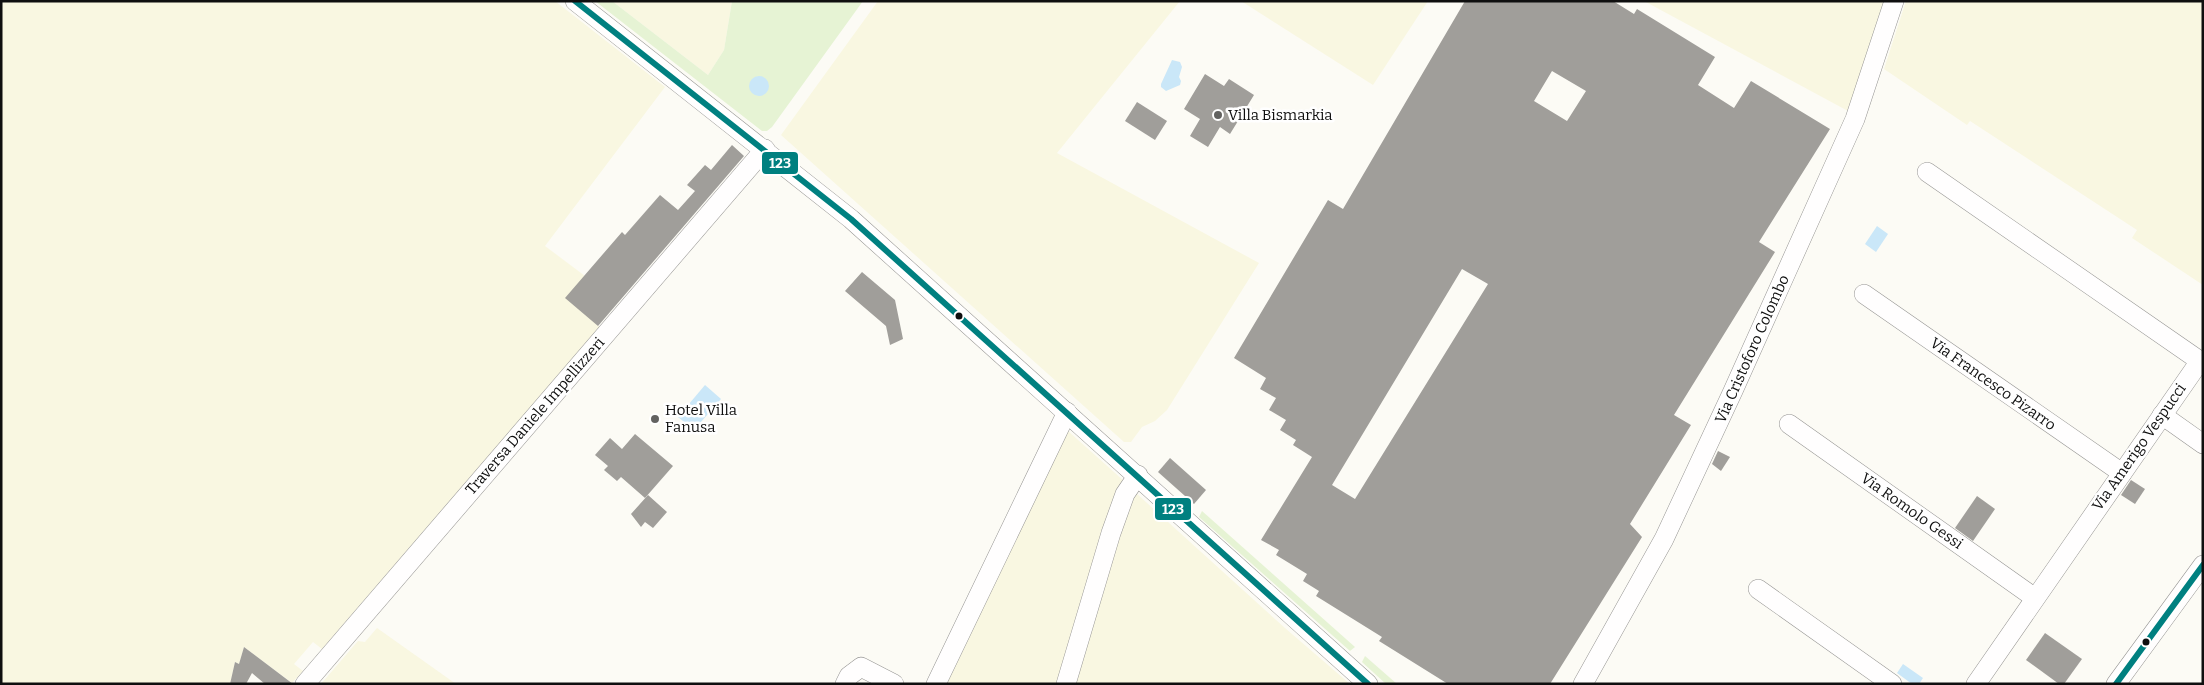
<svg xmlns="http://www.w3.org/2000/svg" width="2204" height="685" viewBox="0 0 2204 685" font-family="Bitter,serif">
<rect width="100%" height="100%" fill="#fcfbf5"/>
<g fill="#f9f7e1">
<polygon points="1,1 555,1 665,87 545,246 585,276 566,298 600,327 322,649 313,642 294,664 303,671 292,683 244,647 239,664 235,662 230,684 1,684"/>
<polygon points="612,1 732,1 724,50 708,75"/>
<polygon points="878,1 1180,1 1057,153 1259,263 1167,410 1155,421 1142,427 1131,442 1124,442 781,135"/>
<polygon points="1241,1 1428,1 1373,85"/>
<polygon points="1644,1 1885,1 1848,111"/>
<polygon points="1906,1 2203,1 2203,285 2132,238 2137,230 1970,121 1967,125 1884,69"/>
<polygon points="1068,431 1124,481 1061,684 943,684"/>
<polygon points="1136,493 1285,628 1350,684 1071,684 1129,497"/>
<polygon points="377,628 456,684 321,684 358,641 365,642"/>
</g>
<g fill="#e6f3d4">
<polygon points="595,1 612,1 708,75 724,50 732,1 863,1 772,127 767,131 762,131"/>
<polygon points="1202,511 1355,647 1350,651 1199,517"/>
<polygon points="1365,656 1397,684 1386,684 1362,662"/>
</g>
<g fill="#cae7f8">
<polygon points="1172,60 1180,62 1182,67 1179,77 1181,81 1180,85 1166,91 1161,87 1161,84"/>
<circle cx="759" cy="86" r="10"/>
<polygon points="1877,226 1888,234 1876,252 1865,244"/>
<polygon points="705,385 721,399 694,430 678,417"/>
<polygon points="1903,664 1923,678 1919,684 1912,684 1897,673"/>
</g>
<g fill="#a09e9a" fill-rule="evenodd">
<path d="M 1465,1 L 1613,1 L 1634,14 L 1637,9 L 1715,57 L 1698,85 L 1734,108 L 1751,81 L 1830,129 L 1759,242 L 1775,252 L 1674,415 L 1691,425 L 1630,524 L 1642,537 L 1550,684 L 1448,684 L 1379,641 L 1382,637 L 1316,596 L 1319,591 L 1303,581 L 1307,574 L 1276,555 L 1279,550 L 1261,540 L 1312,457 L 1293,445 L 1296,440 L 1280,430 L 1286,420 L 1269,410 L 1276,398 L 1260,389 L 1266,378 L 1234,358 L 1328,200 L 1343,209 ZM 1552,71 L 1586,91 L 1567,121 L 1534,101 ZM 1462,269 L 1488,284 L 1355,499 L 1332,485 Z"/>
<polygon points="1205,74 1224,86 1229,79 1254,95 1230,134 1220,127 1208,147 1190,136 1200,119 1184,109"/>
<polygon points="1137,102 1167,121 1155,140 1125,121"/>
<polygon points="732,145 744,156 598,326 565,298 622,232 625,235 660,195 678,210 695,191 687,185 705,165 711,170"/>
<polygon points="862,272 895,300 903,339 890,345 886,326 845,291"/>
<polygon points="635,434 673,466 645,498 621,477 617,481 604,470 608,466 595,455 610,438 622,449"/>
<polygon points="1718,451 1730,457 1721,471 1712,464"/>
<polygon points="1170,458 1206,490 1194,504 1158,472"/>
<polygon points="2131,480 2145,489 2135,504 2121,495"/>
<polygon points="648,495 667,512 653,528 645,522 641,527 631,514"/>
<polygon points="1977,496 1995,509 1973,541 1955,528"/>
<polygon points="2045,633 2082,659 2064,684 2059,684 2026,660"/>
<polygon points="244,647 293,684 265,684 252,673 246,684 230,684 235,662 239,664"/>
</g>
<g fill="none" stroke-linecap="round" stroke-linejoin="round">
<defs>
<g id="minor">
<polyline points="575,1 851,219 1368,684"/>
<polyline points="1927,172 2200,361 1976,684"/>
<polyline points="1864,294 2122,473"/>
<polyline points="2162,415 2203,444"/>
<polyline points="1789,424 2035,598"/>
<polyline points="1758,589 1892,684"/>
<polyline points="305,684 765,149"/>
<polyline points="845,684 849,676 861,667 894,684"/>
<polyline points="936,684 1067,412"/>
<polyline points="1066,684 1111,533 1125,494 1138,475"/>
<polyline points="1583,684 1664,539 1733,391 1855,119 1894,1"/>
<polyline points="2116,684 2203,565"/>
</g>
</defs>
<use href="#minor" stroke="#969593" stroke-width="20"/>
<use href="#minor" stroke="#fffefe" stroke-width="19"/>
<defs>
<g id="bus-1">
<polyline points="575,1 851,219 1368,684"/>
<polyline points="2116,684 2203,565"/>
</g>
</defs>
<use href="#bus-1" stroke="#fff" stroke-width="10"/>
<use href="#bus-1" stroke="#008080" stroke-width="6"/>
</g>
<g fill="#626260" stroke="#fff" stroke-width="2">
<circle cx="1218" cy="115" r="5"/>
<circle cx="655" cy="419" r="5"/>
</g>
<g fill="#0f0f0f" stroke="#fff" stroke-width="2">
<circle cx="959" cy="316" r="4.5"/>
<circle cx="2146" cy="642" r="4.5"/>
</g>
<g text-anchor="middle" stroke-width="5" stroke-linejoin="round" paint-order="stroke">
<g font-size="15" fill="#0f0f0f" stroke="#fff" text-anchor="start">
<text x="1228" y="120">Villa Bismarkia</text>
<text x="665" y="415">Hotel Villa<tspan x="665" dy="17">Fanusa</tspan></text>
</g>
<g font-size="15" fill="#0f0f0f" stroke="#fff">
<text transform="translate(1752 349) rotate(-66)" y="5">Via Cristoforo Colombo</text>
<text transform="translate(1993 384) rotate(35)" y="5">Via Francesco Pizarro</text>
<text transform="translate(535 416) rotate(-49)" y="5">Traversa Daniele Impellizzeri</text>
<text transform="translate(2139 447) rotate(-55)" y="5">Via Amerigo Vespucci</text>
<text transform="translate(1912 511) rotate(35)" y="5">Via Romolo Gessi</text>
</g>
</g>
<g stroke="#fff" stroke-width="2">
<rect x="761" y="151" width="38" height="24" rx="5" fill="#008080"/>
<rect x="1154" y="497" width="38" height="24" rx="5" fill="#008080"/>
</g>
<g font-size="14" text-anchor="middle" font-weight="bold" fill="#fff">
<text x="780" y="168">123</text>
<text x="1173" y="514">123</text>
</g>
<rect width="2204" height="685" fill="none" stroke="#0f0f0f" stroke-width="5"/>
</svg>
